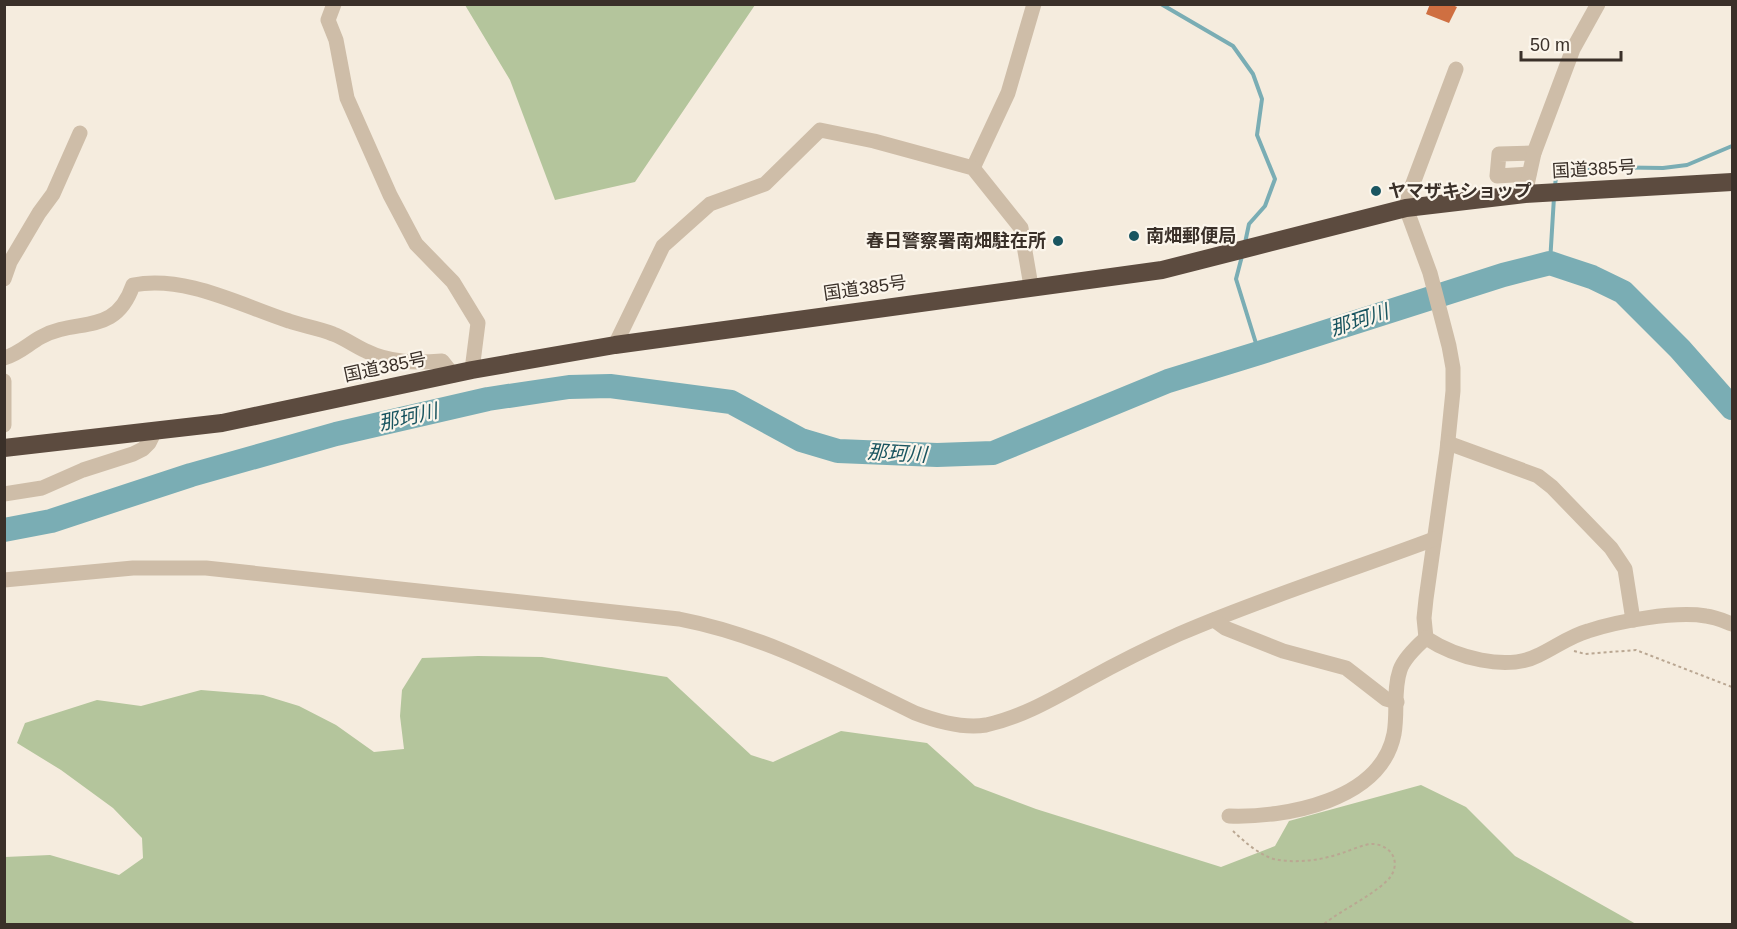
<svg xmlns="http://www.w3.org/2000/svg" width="1737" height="929" viewBox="0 0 1737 929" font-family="Arial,'Noto Sans JP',sans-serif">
<rect width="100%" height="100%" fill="#f5ecde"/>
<g fill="#b4c59c">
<polygon points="465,5 755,5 635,182 555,200 510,80"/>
<polygon points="478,656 542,657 667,677 751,755 773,762 841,731 927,743 975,786 1036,809 1221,867 1275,846 1289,821 1421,785 1466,807 1515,856 1636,924 5,924 5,857 50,855 119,875 143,858 142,838 113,808 61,770 17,743 25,723 97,700 141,706 201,690 263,695 299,706 336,725 374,752 404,749 400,716 402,690 422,658"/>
</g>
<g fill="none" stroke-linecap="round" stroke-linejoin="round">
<g stroke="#7aadb4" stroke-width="4">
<polyline points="1161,4 1233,46 1253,74 1262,99 1257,135 1275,179 1265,206 1249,224 1245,243"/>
<polyline points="1555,187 1556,175 1593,167 1663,168 1687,165 1732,146"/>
<polyline points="1242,256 1236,279 1259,353"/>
<polyline points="1550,263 1554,197"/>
</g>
<polyline stroke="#7aadb4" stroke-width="24" points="4,530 51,521 191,475 336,434 488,399 569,387 610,386 731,402 801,440 838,451 937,455 993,453 1168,381 1259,353 1503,275 1550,263 1592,277 1623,292 1680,349 1732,408"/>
</g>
<polygon fill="#cf6f41" points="1430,4 1450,4 1457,7 1449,23 1426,14"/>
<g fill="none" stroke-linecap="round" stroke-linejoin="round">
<g stroke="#baa792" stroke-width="2" stroke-dasharray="3 3" stroke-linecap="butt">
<polyline points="1574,651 1585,654 1636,650 1732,687"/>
<path d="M 1233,831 C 1245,842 1262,858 1279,860 C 1300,863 1322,860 1342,853 C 1352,850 1363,844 1373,844 C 1390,845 1401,860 1391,876 C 1380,892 1341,910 1324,924"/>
</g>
<g stroke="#cebda8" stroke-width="15">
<polyline points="334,4 328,20 336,40 347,98 390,195 416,244 453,282 478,323 472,370"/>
<path d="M 1456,69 L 1409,194 L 1406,208 L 1430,273 L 1449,346 L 1453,368 L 1453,391 L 1447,450 L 1426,599 L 1424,618 L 1426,638 C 1455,657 1506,672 1539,655 C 1556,647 1570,636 1588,631 C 1618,621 1675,611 1706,616 C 1715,617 1724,621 1732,624"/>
<polyline points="973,168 1008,93 1034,4"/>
<polyline points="1529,174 1497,176 1499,154 1534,153"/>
<polyline points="1525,194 1534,153 1573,49 1598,4"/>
<polyline points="4,279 10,262 39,213 53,194 80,133"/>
<polyline points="615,345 663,246 710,204 765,184 820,130 874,141 973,168 1021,228 1031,286"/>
<path d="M 4,358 C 19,354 28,344 41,337 C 78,317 115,337 133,285 C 186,275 240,305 289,321 C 303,326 319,328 333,334 C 344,338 355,346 366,351 C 390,363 416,363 442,361 L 453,375"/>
<polyline points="4,381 4,425"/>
<polyline points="1448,443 1538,476 1552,487 1611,548 1625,569 1633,620"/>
<polyline points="4,494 42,488 83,470 133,454 143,449 149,443 152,437 147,431"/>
<path d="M 4,580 L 133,568 L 206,568 L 679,619 C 767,636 836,675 915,713 C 936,721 962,729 986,725 C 1023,717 1056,697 1089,679 C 1118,663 1148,648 1179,634 C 1262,598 1349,571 1434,539"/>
<polyline points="1214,620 1225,628 1283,651 1346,668 1386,699 1397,702"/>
<path d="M 1229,816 C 1285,818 1381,801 1394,734 C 1398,713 1393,690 1400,670 C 1404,658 1417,646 1426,638"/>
</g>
<polyline stroke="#5c4b3f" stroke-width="18" points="4,448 222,423 472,370 615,345 1162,270 1406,208 1525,194 1732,182"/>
</g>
<g fill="#1a5560" stroke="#fbf5eb" stroke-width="2">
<circle cx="1376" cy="191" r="6"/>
<circle cx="1134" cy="236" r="6"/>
<circle cx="1058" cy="241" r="6"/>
</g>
<g text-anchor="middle" stroke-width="4.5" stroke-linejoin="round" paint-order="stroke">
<g font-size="18" fill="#3a3029" stroke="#fbf5eb">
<text transform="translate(1594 169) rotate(-3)" y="6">国道385号</text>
<text transform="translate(865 288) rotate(-8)" y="6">国道385号</text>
<text transform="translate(385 367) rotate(-12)" y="6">国道385号</text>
</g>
<g font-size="18" font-weight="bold" fill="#3a3029" stroke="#fbf5eb" text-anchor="start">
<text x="1388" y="197">ヤマザキショップ</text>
<text x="1146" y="242">南畑郵便局</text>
<text x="1046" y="247" text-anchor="end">春日警察署南畑駐在所</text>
</g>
<g font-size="20" font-style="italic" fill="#1a5560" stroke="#fbf5eb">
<text transform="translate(1359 320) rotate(-18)" y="7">那珂川</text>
<text transform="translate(408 417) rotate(-13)" y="7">那珂川</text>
<text transform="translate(897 453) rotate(3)" y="7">那珂川</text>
</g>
</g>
<rect width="1737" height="929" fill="none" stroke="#3a3029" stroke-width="12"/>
<path d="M1521 51v9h100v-9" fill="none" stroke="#3a3029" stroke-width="3"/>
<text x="1530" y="51" font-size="18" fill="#3a3029" stroke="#fbf5eb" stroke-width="4.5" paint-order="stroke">50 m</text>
</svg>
